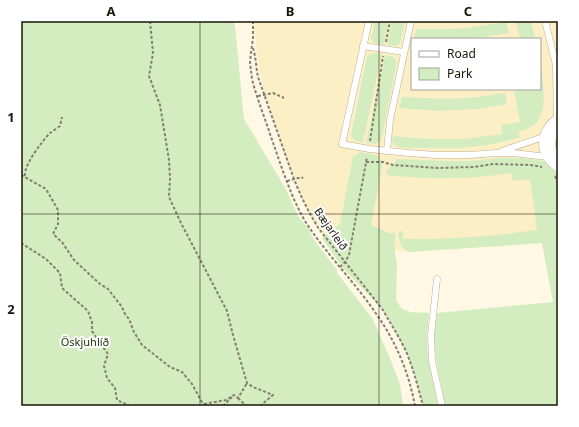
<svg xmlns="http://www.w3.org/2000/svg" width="579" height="427" viewBox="0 0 579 427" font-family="'Noto Sans',sans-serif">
<rect width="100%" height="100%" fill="#fff8e4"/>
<path fill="#fcefc5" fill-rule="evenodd" d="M 253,21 L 558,21 L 558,165 L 542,243 L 409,252 L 348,246 L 328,240 L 313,222 L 285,156 L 266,97 L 259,71 ZM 412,39 L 540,39 L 540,89 L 412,89 Z"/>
<g fill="#d4edc0">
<polygon points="21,21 233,21 235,26 244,119 286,189 298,216 308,228 314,240 337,270 337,273 372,318 387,351 400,384 403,406 21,406"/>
<polygon points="375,21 389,21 384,45 374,43 371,39"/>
<polygon points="392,21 405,21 400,44 395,46 387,45"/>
<polygon points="516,21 531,21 535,39 520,39"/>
<polygon points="506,22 509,33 469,39 414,39 416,29 451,29 467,28"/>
<polygon points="373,53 382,54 363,142 355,141 351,136 367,56"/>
<polygon points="385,55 392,56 397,61 381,141 375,144 366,143"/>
<path d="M 540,61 C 543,77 548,109 537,122 C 532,127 525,130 518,132 L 520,137 C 486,148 455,149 421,148 C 412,148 400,149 393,144 L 392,140 L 393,136 L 429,139 L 464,139 L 502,134 L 501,125 L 520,122 L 514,91 L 525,89 L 540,89 Z"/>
<path d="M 505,93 L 507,104 L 478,109 L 459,110 L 436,111 L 399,108 L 402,97 C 427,98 452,100 477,97 C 486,96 495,94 505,93 Z"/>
<polygon points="361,152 376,155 383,162 371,225 389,233 395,233 395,252 397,265 396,300 401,308 410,312 429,313 427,336 428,358 438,406 423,406 415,376 405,349 391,324 383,310 342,267 322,238 340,224 353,156"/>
<path d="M 497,158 C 513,158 530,157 545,162 C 550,163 554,167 558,170 L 558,406 L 445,406 L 436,360 L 434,335 L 437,313 L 553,302 L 542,243 L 409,252 C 400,249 398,239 399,231 L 403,231 L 403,239 L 435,239 L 488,236 L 537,230 L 530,179 L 513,181 L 511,173 C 491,176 471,178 451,178 C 429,179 407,177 386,175 L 387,170 L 393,165 L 397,159 L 448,161 L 471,161 Z"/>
</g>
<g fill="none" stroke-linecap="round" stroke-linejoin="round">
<defs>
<g id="service">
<polyline points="369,21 342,144 369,149 409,153 436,155 469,155 497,153 513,153 548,157"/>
<polyline points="545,21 557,69"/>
<polyline points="363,46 404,52"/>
<polyline points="556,67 557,123"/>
<polyline points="387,151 390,120 411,21"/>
<polyline points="502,151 546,136"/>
<polyline points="437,279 431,335 432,361 442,406"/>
</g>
<path id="tertiary" d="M 558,123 C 544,134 543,152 558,163"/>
</defs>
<use href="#service" stroke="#bbb191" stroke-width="7"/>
<use href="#tertiary" stroke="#bbb191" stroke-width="17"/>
<g stroke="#847f70" stroke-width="2" stroke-dasharray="3 2" stroke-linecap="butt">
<polyline points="150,21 153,53 149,76 160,105 169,160 170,179 169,197 181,223 227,311 233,335 247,383 253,387 273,395 260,406"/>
<path d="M 253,21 L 253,38 L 251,53 L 250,62 L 252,79 C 257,99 265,118 271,137 C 281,165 290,195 305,221 C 326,254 355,282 377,315 C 396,342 409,373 415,406"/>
<polyline points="386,42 390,21"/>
<path d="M 253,48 C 256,57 256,68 258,77 L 294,179 C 301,197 309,213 319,229 L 383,310 C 390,323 398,335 405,349 C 413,367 418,387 423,406"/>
<polyline points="258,96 273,93 284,98"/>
<polyline points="370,141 383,56"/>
<polyline points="366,162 383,162 393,165 438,168 473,167 493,164 531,165 542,167"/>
<polyline points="21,175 46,189 58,210 58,224 53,234 62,242 74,260 100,284 108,289 122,307 125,314 129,319 134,332 142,345 170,367 182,372 192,384 203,404 208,406"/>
<path d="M 25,176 C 23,166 43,140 50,133 C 53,131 57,128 60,126 L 62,117"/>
<polyline points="555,176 558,183"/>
<polyline points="287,181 298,178 302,178 303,177"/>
<polyline points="21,243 46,259 60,273 62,288 88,311 92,322 92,331 108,354 104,366 107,378 115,388 117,400 128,405 128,406"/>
<polyline points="340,267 345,262 349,255 367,157"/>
<polyline points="238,398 245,405 247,406"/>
<polyline points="204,404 226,400 234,395 238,398 247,383"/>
<polyline points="223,406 232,397"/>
</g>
<use href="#service" stroke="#fff" stroke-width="6"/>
<use href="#tertiary" stroke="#fff" stroke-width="16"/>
</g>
<path fill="none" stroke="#19160a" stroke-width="1" stroke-opacity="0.55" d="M 200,21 L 200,406M 379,21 L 379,406M 21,214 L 558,214"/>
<g text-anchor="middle" stroke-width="4" stroke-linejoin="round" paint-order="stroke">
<g font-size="11" fill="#19160a" stroke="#fff">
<text transform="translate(331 229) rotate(55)" y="4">Bæjarleið</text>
</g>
<g font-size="11" fill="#1a3200" stroke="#fff">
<text x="85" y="346">Öskjuhlíð</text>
</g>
</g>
<rect width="579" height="427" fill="none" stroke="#ffffff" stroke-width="44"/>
<rect x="411" y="38" width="130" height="52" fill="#ffffff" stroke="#a3a29d"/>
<rect x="419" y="51" width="20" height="6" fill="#ffffff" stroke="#a3a29d"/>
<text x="447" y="58" font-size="12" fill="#19160a">Road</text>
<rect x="419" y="68" width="20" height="12" fill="#d4edc0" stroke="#a3a29d"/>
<text x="447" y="78" font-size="12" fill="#19160a">Park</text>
<rect x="22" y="22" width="535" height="383" fill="none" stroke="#19160a" stroke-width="1.5"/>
<g font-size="13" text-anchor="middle" font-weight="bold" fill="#19160a">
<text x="111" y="16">A</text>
<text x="290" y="16">B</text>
<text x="468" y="16">C</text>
<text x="11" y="122">1</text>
<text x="11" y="314">2</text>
</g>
</svg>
